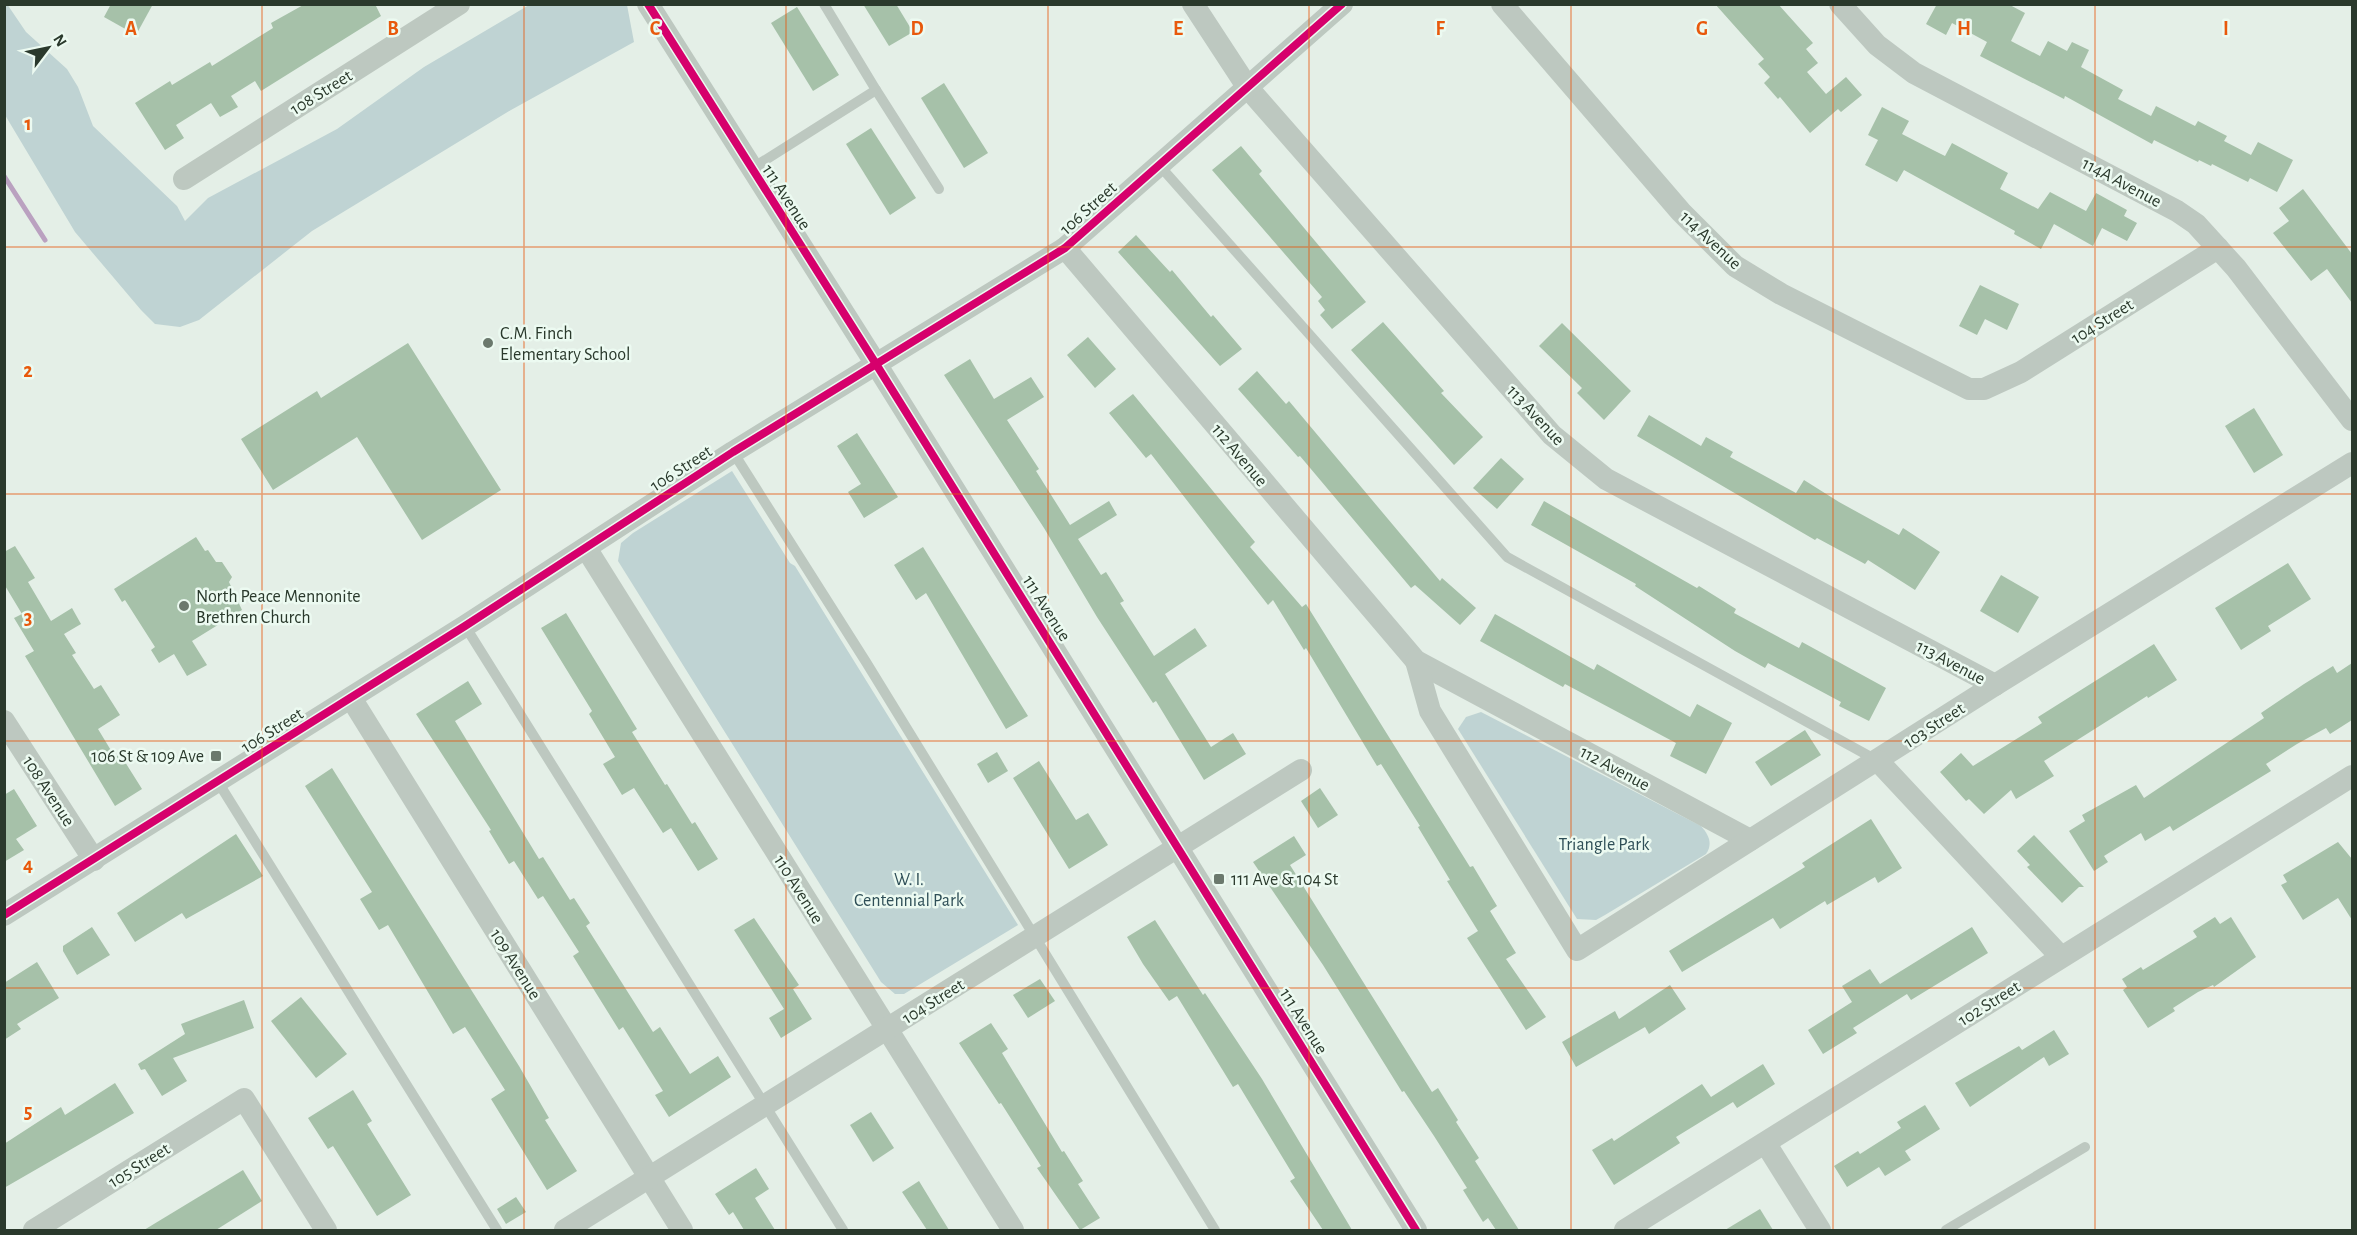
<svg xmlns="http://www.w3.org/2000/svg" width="2357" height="1235" viewBox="0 0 2357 1235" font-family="'Alegreya Sans',sans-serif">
<rect width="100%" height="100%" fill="#e4efe7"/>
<g fill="#bfd3d3">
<polygon points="7,4 26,32 67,69 78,87 93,126 177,206 185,221 208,198 337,129 424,67 529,5 627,5 634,42 511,110 312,231 199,320 180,327 155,324 141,310 75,232 5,115 4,5"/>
<polygon points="732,471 790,563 795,566 1018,925 904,994 895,994 881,982 618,561 621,543 633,533"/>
<path d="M 1481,712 L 1701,826 C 1709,835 1713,844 1706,854 L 1605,915 L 1596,920 L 1577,919 L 1458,729 L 1466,717 Z"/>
</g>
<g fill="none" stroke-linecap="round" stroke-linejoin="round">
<polyline stroke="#baa1c0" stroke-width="5" points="4,176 45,240"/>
</g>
<g fill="#a6c1a9">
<polygon points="111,4 153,4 136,35 104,17"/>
<polygon points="305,4 375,4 381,16 261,91 255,81 231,96 238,107 220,117 211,103 176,125 184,138 165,150 135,103 170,81 172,85 210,62 212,66 273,28 271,23"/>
<polygon points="863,4 896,4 913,32 889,46"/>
<polygon points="1715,4 1778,4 1813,43 1806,49 1818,63 1807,72 1826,94 1846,77 1862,95 1841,112 1838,109 1810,133 1780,97 1778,99 1764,83 1770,77 1758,64 1764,59"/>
<polygon points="1937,4 2008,4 2025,13 2011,41 2040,56 2048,41 2067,51 2072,42 2089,50 2081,67 2123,90 2118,99 2151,116 2156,106 2195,126 2198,121 2227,136 2224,141 2251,155 2258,142 2293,160 2277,192 2250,178 2248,182 2212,164 2211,166 2199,160 2198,162 2154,140 2152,144 2065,96 2064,99 1980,56 1987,42 1952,23 1946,35 1926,24"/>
<polygon points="797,7 839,75 813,91 771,23"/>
<polygon points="944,83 988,153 964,168 921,98"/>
<polygon points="1882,107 1909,121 1902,134 1931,149 1945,156 1952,143 2008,173 2000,189 2038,209 2050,192 2086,211 2096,193 2127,210 2124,216 2137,223 2127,241 2102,228 2093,246 2054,224 2041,249 2014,234 2015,231 1904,170 1897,182 1865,165 1878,140 1868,135"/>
<polygon points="871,128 916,198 890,215 846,144"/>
<polygon points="1241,146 1262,171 1259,174 1366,302 1332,329 1320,315 1325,310 1318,301 1322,297 1212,170"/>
<polygon points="2303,189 2352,254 2352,303 2327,269 2311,281 2273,233 2289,221 2279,208"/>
<polygon points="1136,235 1170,272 1172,270 1211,317 1213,315 1242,349 1220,366 1118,252"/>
<polygon points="1980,285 2019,304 2007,330 1985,319 1977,335 1959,326"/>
<polygon points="1383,322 1444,391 1441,393 1483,437 1454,465 1351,350"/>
<polygon points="1562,323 1631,391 1604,420 1577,393 1582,388 1539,346"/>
<polygon points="1088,337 1116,369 1095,388 1067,355"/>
<polygon points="408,343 501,490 422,540 357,437 273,490 241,439 317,391 321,398"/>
<polygon points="970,359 994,399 1031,377 1044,397 1007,420 1039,469 1036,471 1070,525 1109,501 1117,515 1078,539 1101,575 1106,572 1124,601 1120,603 1154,656 1195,628 1207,646 1165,674 1211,747 1233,733 1246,754 1204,780 1156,701 1153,703 1097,617 1044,528 944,375"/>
<polygon points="1257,371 1286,404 1289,401 1440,581 1442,578 1476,608 1460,625 1415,585 1411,588 1300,456 1298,457 1238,389"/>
<polygon points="1133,394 1255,542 1250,547 1302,607 1306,604 1470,867 1473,866 1497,906 1490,911 1516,953 1506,959 1546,1017 1526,1030 1467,938 1478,931 1447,881 1450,880 1418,827 1420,826 1381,764 1377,766 1306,648 1304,650 1273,600 1268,605 1151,454 1146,458 1109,413"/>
<polygon points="2254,408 2283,455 2254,473 2225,426"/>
<polygon points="1649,415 1701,446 1706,437 1733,452 1730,457 1796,493 1804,480 1839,502 1899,535 1903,528 1940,552 1915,590 1868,560 1865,564 1817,538 1815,540 1637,436"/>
<polygon points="857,433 898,497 864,518 848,492 861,484 837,446"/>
<polygon points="1501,458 1524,479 1497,509 1473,488"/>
<polygon points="1544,501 1697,588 1699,586 1736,609 1734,613 1799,648 1802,642 1886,688 1869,721 1839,706 1841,702 1768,663 1765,668 1735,651 1635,586 1636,584 1531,525"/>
<polygon points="196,537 205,551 208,550 216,562 222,562 232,577 229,582 242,610 192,641 207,665 187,676 174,654 159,663 151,650 155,647 125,600 122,602 114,589"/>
<polygon points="15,546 35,578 28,582 51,621 72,608 81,624 64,634 76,653 72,655 94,689 101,685 120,715 98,729 115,757 120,754 142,789 115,806 25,656 34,651 14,618 22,614 4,584 4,552"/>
<polygon points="923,547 1028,716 1006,729 926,593 916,600 894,565"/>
<polygon points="2288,563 2311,599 2268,626 2271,631 2241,650 2215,608"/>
<polygon points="2001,575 2039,597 2018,633 1980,611"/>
<polygon points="566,613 637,729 632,732 665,785 667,784 692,824 695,822 718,859 698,871 671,828 663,833 634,788 622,795 603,764 615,757 589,714 592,711 541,628"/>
<polygon points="1495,614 1594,670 1597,664 1690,717 1697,704 1732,723 1706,774 1670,756 1676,743 1565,684 1563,687 1480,641"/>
<polygon points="2154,644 2177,680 2148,698 2147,696 2044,761 2054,776 2016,799 2011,790 1984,814 1969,799 1966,801 1940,772 1961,753 1973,766 2042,723 2038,717"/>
<polygon points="2352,663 2352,720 2330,734 2326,728 2297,744 2266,764 2271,771 2173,831 2170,826 2145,841 2141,833 2104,856 2108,862 2094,871 2069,831 2085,821 2082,815 2136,785 2144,798 2264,718 2261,713 2304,684 2333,666 2337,673"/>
<polygon points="468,681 482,704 455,721 539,859 543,857 570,900 574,898 590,923 586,926 653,1032 660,1027 690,1074 718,1056 731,1077 669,1117 655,1095 663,1091 623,1027 619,1030 573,956 579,952 543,896 538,899 514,861 509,864 489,831 491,830 416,714"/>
<polygon points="1805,730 1821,755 1771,786 1755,762"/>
<polygon points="997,752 1008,771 988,783 977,764"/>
<polygon points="1039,761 1076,820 1088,813 1108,845 1069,869 1013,778"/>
<polygon points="332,768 519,1066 549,1118 545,1120 577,1171 547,1190 491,1099 505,1090 465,1027 453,1034 388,925 379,930 360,899 372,892 305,786"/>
<polygon points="1320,788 1338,815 1318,828 1301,801"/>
<polygon points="14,789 37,826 16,839 24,850 4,862 4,795"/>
<polygon points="1871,819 1902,868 1878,883 1875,877 1827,905 1825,901 1780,929 1773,918 1682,972 1669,951 1805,867 1802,863"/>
<polygon points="236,834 263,876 186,919 182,913 135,942 117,913"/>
<polygon points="2034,835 2084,887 2079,887 2062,903 2027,867 2030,865 2017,851"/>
<polygon points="1294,836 1306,855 1290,865 1432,1092 1438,1088 1458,1120 1456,1122 1479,1158 1475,1161 1519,1230 1496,1230 1488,1218 1483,1222 1463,1190 1467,1188 1434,1136 1404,1091 1402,1092 1323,965 1253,862"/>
<polygon points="2338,842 2352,859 2352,920 2338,898 2303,920 2281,885 2287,882 2283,875"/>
<polygon points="2215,917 2220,924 2231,917 2256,957 2214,987 2213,985 2198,992 2173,1008 2175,1011 2148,1028 2123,990 2127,987 2122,979 2141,967 2143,970 2197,937 2193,931"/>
<polygon points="754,918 799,985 793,989 812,1019 781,1038 769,1018 784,1009 734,930"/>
<polygon points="1155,920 1203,995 1205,993 1262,1079 1352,1230 1323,1230 1290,1181 1295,1178 1238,1084 1233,1087 1177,996 1169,1001 1143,964 1127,937"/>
<polygon points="92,927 110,955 77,975 63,951 63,946"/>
<polygon points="1972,927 1988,953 1911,1000 1907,994 1853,1028 1857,1033 1823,1054 1808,1030 1852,1002 1842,986 1870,969 1880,984"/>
<polygon points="37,962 59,998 17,1024 21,1029 4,1040 4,983"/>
<polygon points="1040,979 1055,1001 1028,1018 1013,995"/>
<polygon points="1670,985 1686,1009 1649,1034 1645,1027 1576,1067 1562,1042 1615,1011 1619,1019"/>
<polygon points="301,997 347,1054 316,1078 271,1021"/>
<polygon points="244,1000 254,1028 173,1058 187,1081 162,1096 145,1069 141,1070 138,1064 185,1034 181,1024"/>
<polygon points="991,1023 1008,1049 1002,1053 1062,1152 1064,1151 1083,1181 1078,1184 1100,1218 1080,1230 1037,1168 1041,1166 1001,1103 999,1104 959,1043"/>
<polygon points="2054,1030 2069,1054 2049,1066 2044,1057 1970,1107 1955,1083 2019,1046 2022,1050"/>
<polygon points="1763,1064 1775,1084 1737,1108 1733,1102 1676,1137 1680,1143 1614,1185 1592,1150 1612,1138 1614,1141 1702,1084 1711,1097"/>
<polygon points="115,1083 134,1113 4,1188 4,1144 61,1107 65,1115"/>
<polygon points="353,1090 372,1121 367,1124 411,1195 377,1216 333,1146 328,1149 308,1118"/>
<polygon points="1925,1105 1940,1129 1905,1151 1911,1160 1885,1176 1879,1167 1847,1187 1834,1166 1858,1151 1860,1154 1901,1128 1897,1122"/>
<polygon points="871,1112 894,1148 873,1162 850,1125"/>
<polygon points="756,1168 769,1189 755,1198 775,1230 744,1230 733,1212 729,1215 715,1194"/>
<polygon points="243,1170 262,1201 216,1230 144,1230"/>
<polygon points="919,1181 936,1209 949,1230 927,1230 902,1192"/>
<polygon points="516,1197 526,1212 506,1224 497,1209"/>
<polygon points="1760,1209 1773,1230 1725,1230"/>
</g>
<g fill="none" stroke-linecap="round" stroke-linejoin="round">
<g stroke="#bdc8c0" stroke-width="10">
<polyline points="876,90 939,189"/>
<polyline points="1159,165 1507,557 1878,761"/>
<polyline points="751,169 876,90 824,4"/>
<polyline points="733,452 866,662 1215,1230"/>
<polyline points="465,626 843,1230"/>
<polyline points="218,782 497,1230"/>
<polyline points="1946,1230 2085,1147"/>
</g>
<g stroke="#bdc8c0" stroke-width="22">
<polyline points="648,4 876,364 1416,1230"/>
<polyline points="1193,4 1248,88 1552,435 1606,479 1995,685"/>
<polyline points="1502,4 1681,212 1735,266 1781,294 1969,389 1984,389 2021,372 2218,248"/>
<polyline points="1840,4 1877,45 1914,73 2177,211 2196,224 2236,268 2352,420"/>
<polyline points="184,179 459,4"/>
<polyline points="1065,248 1416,661 1750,840"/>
<polyline points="586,548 1013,1230"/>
<polyline points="1416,661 1430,711 1577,950 1995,685 2352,463"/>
<polyline points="351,698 682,1230"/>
<polyline points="4,721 94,860"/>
<polyline points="1878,761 2061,957"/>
<polyline points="4,915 465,626 733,452 1065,248 1342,4"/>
<polyline points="1766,1144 1820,1230"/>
<polyline points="34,1230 244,1099 326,1230"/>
<polyline points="565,1230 1301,770"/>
<polyline points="1625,1230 2352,776"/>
</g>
<defs>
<g id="cycleway">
<polyline points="648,4 876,364 1416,1230"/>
<polyline points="4,915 465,626 733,452 1065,248 1342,4"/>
</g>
</defs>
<use href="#cycleway" stroke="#ecfaf1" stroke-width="11"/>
<use href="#cycleway" stroke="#d6006c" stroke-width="8"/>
</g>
<path fill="none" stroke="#e8590c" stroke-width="1.5" stroke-opacity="0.55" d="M 262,4 L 262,1230M 524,4 L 524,1230M 786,4 L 786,1230M 1048,4 L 1048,1230M 1309,4 L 1309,1230M 1571,4 L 1571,1230M 1833,4 L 1833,1230M 2095,4 L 2095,1230M 4,247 L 2352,247M 4,494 L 2352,494M 4,741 L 2352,741M 4,988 L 2352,988"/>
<g fill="#6b796d" stroke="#ecfaf1" stroke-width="2">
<circle cx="488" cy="343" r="6"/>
<circle cx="184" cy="606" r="6"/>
<rect x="210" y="750" width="12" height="12" rx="3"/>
<rect x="1213" y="873" width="12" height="12" rx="3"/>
</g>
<g text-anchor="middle" stroke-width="5" stroke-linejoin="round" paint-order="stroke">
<g font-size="18" fill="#2a392c" stroke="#ecfaf1">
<text transform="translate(321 92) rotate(-32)" y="6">108 Street</text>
<text transform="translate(2122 182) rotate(28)" y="6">114A Avenue</text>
<text transform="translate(787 197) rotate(57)" y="6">111 Avenue</text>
<text transform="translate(1088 208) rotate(-42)" y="6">106 Street</text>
<text transform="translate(1711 240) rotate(43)" y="6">114 Avenue</text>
<text transform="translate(2102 321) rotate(-32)" y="6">104 Street</text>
<text transform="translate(1536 415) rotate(47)" y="6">113 Avenue</text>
<text transform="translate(1240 455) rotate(50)" y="6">112 Avenue</text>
<text transform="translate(681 468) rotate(-33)" y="6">106 Street</text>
<text transform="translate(1047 608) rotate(58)" y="6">111 Avenue</text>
<text transform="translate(1951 662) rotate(28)" y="6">113 Avenue</text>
<text transform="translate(1934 725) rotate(-33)" y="6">103 Street</text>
<text transform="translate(272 730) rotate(-32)" y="6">106 Street</text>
<text transform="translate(1615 768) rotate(28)" y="6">112 Avenue</text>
<text transform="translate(49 791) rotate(57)" y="6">108 Avenue</text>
<text transform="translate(799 889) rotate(58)" y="6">110 Avenue</text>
<text transform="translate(516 964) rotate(58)" y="6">109 Avenue</text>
<text transform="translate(933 1001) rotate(-32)" y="6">104 Street</text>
<text transform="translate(1989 1003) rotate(-32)" y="6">102 Street</text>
<text transform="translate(1304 1021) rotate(58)" y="6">111 Avenue</text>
<text transform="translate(139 1165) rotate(-32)" y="6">105 Street</text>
</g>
<g font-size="18" fill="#2a392c" stroke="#ecfaf1" text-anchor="start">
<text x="500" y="339">C.M. Finch<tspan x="500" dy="21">Elementary School</tspan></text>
<text x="196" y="602">North Peace Mennonite<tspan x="196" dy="21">Brethren Church</tspan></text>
<text x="204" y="762" text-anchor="end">106 St &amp; 109 Ave</text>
<text x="1231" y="885">111 Ave &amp; 104 St</text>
</g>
<g font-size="18" fill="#2f4f57" stroke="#ecfaf1">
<text x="1604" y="850">Triangle Park</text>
<text x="909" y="885">W. I.<tspan x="909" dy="21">Centennial Park</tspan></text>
</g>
</g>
<g font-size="20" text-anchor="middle" font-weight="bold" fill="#e8590c" stroke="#ecfaf1" stroke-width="5" stroke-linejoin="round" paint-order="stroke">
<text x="131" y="35">A</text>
<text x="393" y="35">B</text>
<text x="655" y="35">C</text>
<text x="917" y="35">D</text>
<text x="1178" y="35">E</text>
<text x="1440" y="35">F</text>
<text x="1702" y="35">G</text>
<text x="1964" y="35">H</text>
<text x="2226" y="35">I</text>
<text x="28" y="130">1</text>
<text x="28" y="377">2</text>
<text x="28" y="624">3</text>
<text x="28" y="871">4</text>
<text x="28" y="1118">5</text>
</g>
<rect width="2357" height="1235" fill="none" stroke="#2a392c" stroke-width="12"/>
<g transform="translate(48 48) rotate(58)" stroke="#ecfaf1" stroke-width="4.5" paint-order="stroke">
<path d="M0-4.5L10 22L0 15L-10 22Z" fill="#2a392c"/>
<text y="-9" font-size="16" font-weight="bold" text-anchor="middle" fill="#2a392c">N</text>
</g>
</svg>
